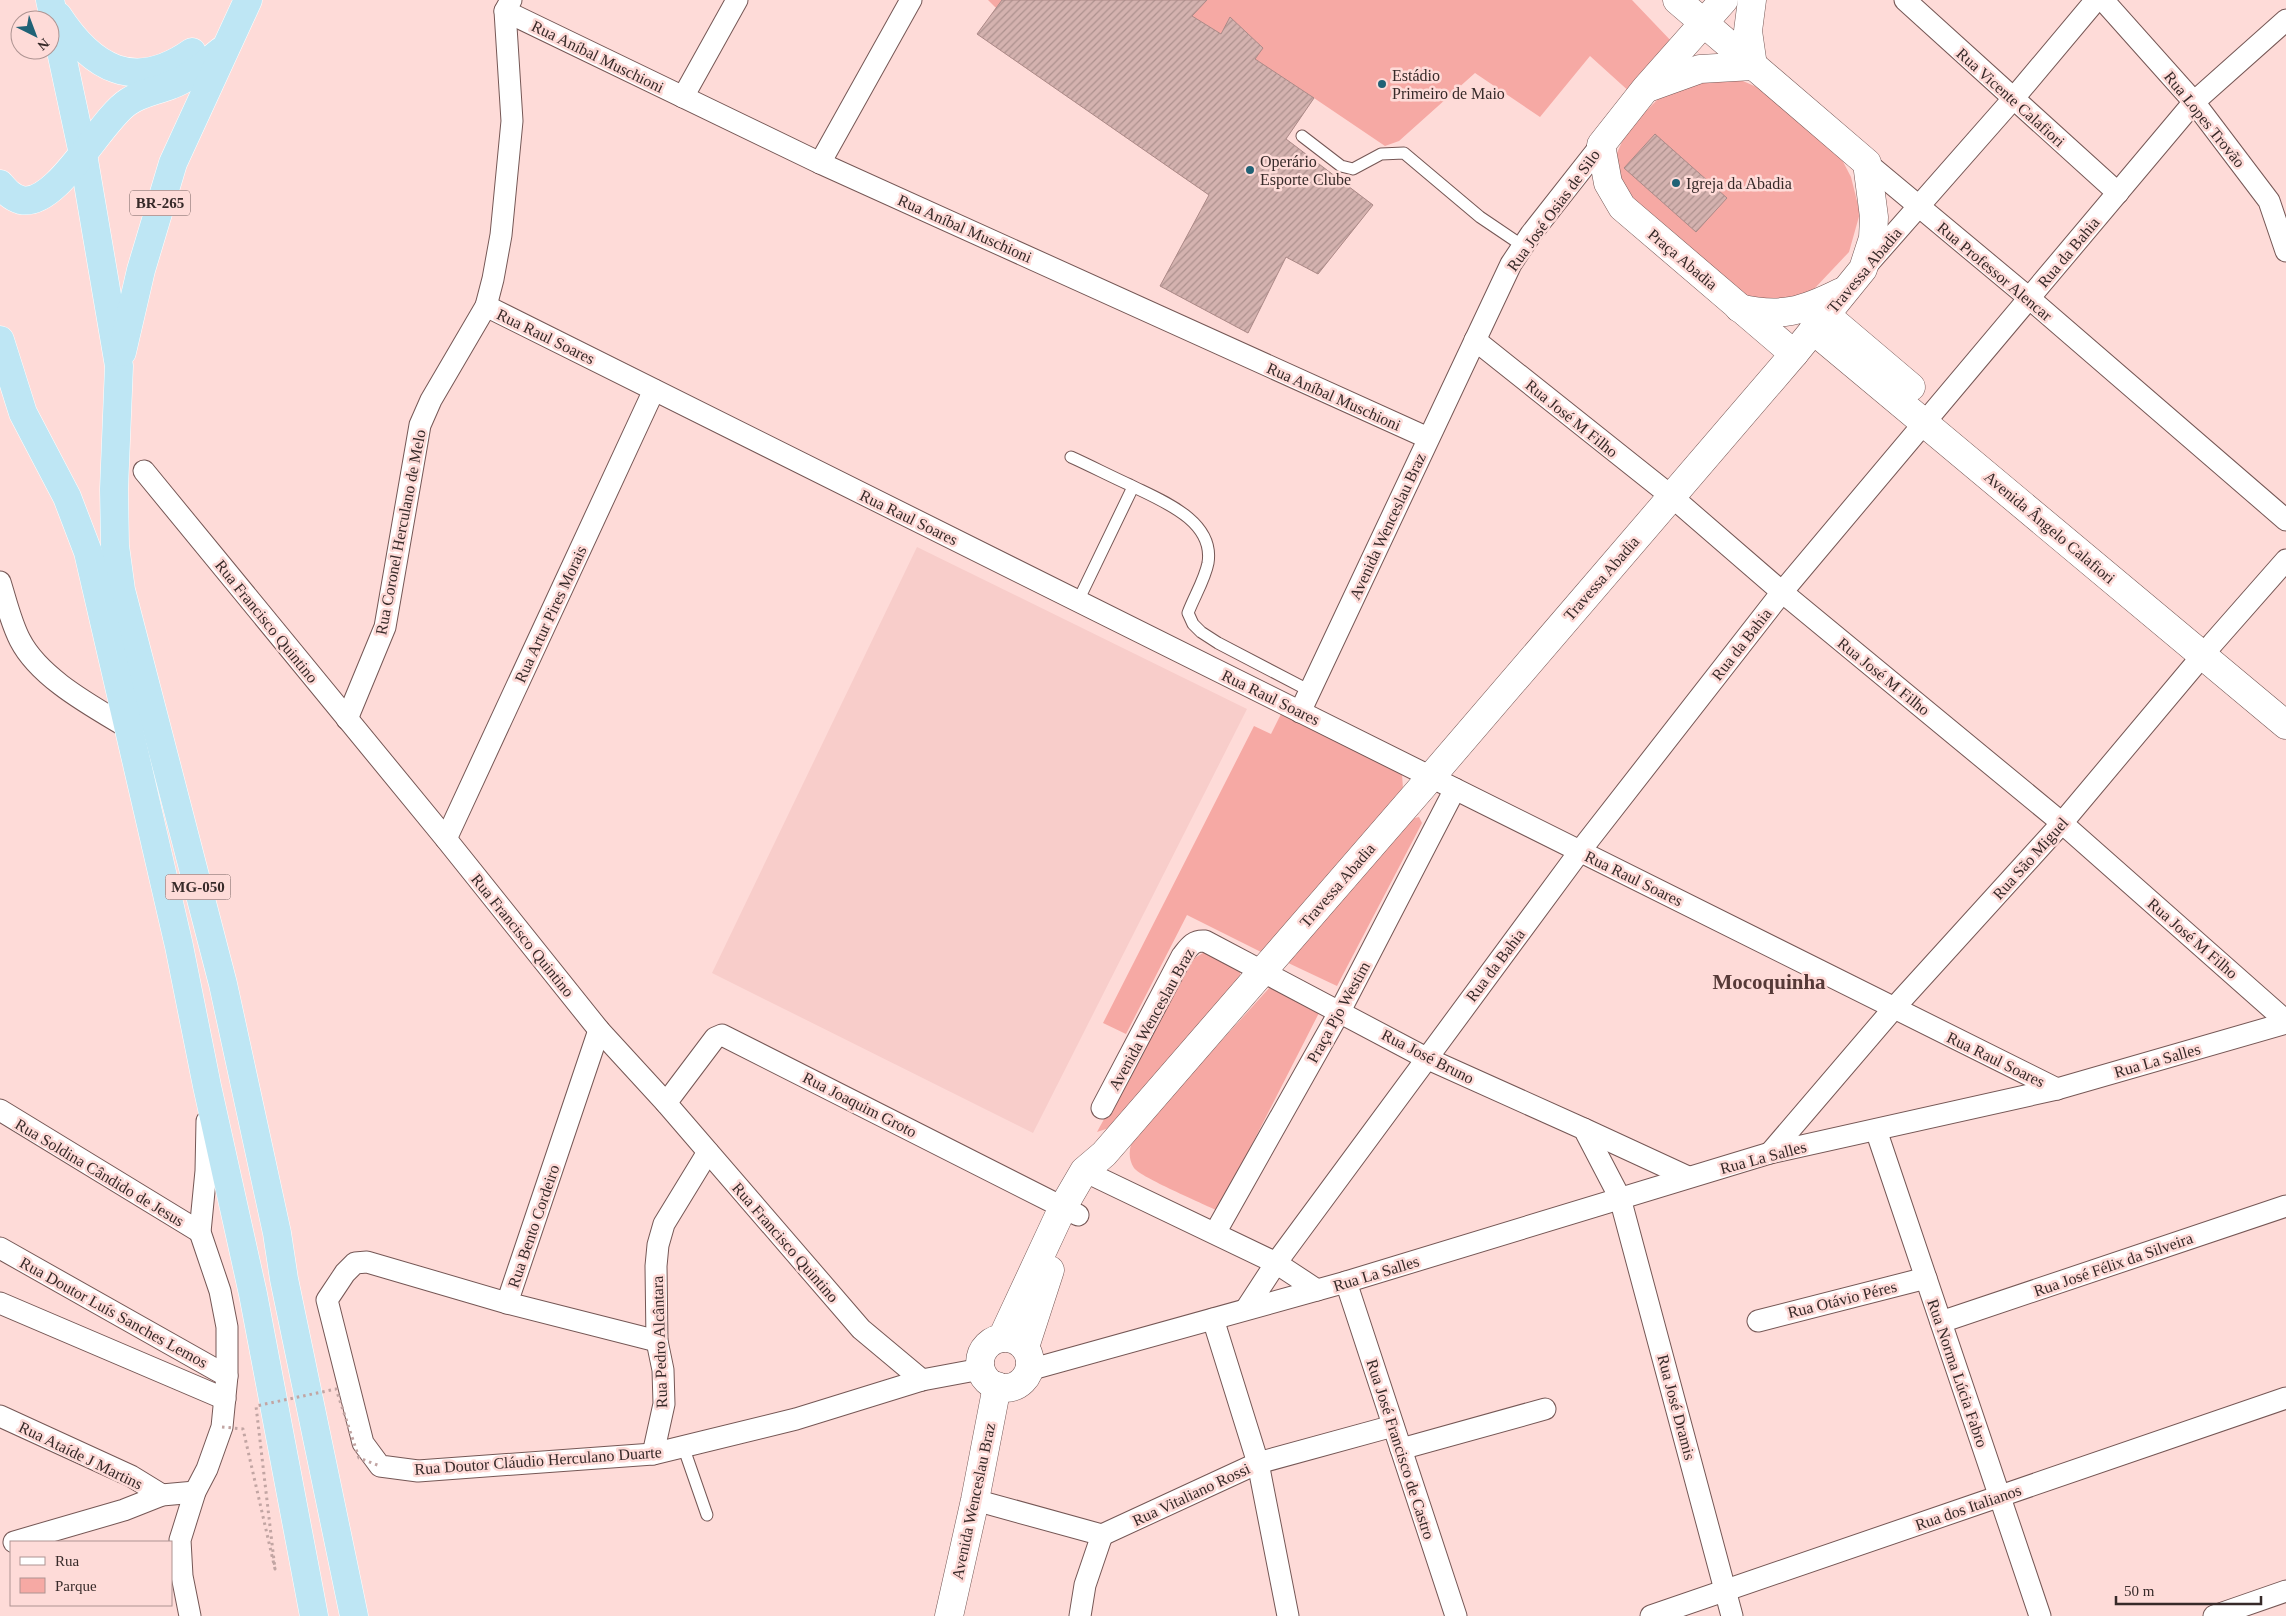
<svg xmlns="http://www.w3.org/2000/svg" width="2286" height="1616" viewBox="0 0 2286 1616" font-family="'Times New Roman',serif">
<defs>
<pattern id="building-hatch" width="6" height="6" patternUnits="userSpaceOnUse" patternTransform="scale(1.25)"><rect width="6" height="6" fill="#d4b2af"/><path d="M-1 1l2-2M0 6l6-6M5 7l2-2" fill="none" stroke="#ad918e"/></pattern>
</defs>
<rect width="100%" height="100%" fill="#fedbd8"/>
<polygon fill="#f8cdca" points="917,547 1247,709 1033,1133 712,973"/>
<g fill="#f6a9a4">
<polygon points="988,0 1632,0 1674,44 1632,94 1590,56 1540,117 1475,73 1399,141 1385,146 1314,98 1286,139 1373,205 1318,274 1286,257 1248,333 1160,286 1209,195 977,34 996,8"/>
<polygon points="1729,75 1766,91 1838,152 1851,177 1860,213 1849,252 1815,288 1791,300 1756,302 1740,292 1634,202 1620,180 1617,153 1627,130 1670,87"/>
<polygon points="1283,710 1402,774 1403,789 1263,953 1187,915 1126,1034 1103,1023 1254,726 1271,734"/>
<polygon points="1419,817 1422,823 1337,986 1284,961 1410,819"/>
<polygon points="1206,951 1240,970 1240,976 1109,1128 1097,1132 1190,961"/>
<path d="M 1271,986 L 1321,1009 L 1218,1211 C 1202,1203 1142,1178 1134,1168 C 1127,1157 1129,1145 1136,1135 Z"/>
</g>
<g fill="url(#building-hatch)" stroke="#ab8a88">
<polygon points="1002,0 1207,0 1192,16 1221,34 1230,17 1263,48 1255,59 1314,98 1286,139 1373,205 1318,274 1286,257 1248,333 1160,286 1209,195 977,34"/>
<polygon points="1655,134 1727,198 1696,232 1624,168"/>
</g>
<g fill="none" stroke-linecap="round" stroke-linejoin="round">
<defs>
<g id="service">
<polyline points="1302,136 1341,166 1353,169 1381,154 1404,153 1480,217 1523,246"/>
<path d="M 1071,457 C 1091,466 1110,476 1130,485 C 1160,500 1215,520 1208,563 C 1205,579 1194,597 1188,613 L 1193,624 L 1201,632 L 1218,643 L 1310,691"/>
<polyline points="1078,601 1133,487"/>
<polyline points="683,1446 707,1515"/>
</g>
<g id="minor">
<polyline points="1905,0 2118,193"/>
<polyline points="2103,0 2194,102 2269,201 2286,251"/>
<polyline points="505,11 820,163 1428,438"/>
<polyline points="683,97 737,0"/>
<polyline points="820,163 911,0"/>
<polyline points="1867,163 2029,298 2286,520"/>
<polyline points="1867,265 2013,99 2096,0"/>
<polyline points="486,306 2057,1089"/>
<polyline points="1475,340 1671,496 1782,592 2062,823 2286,1021"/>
<polyline points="144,471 446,839 599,1030 666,1103 861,1329 922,1380"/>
<path d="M 0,582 C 6,601 11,623 20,640 C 40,679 94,707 130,729"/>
<polyline points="1300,712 1511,264 1531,234 1601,145"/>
<polyline points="347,719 385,627 420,425 431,400 486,306 493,279 501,235 512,121 505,11 511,0"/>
<polyline points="446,839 654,390"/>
<polyline points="599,1030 507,1303 657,1341"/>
<polyline points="666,1103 715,1038 722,1035 1078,1215"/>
<path d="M 1102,1108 L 1182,956 C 1189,947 1193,940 1205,941 L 1426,1058 L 1584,1129 L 1620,1198 L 1732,1616"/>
<polyline points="0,1110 200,1232"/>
<polyline points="1584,1129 1688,1177"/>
<polyline points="1876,1130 2040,1616"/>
<polyline points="1770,1153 1894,1008 2062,823 2213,643 2286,560"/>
<polyline points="1084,1171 1276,1263 1317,1290"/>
<polyline points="1215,1233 1340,1011 1455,789"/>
<polyline points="0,1248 227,1376"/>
<polyline points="1346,1282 1456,1616"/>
<polyline points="0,1303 225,1399"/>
<polyline points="507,1303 367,1262 355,1263 345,1273 327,1300 363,1443 380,1466 418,1471 653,1454 796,1419 922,1380 981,1369"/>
<polyline points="1246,1309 1276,1263 1580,851 1782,592 2194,102 2286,20"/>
<polyline points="1213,1319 1258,1463 1288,1616"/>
<polyline points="1758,1321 1926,1278"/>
<polyline points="1941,1322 2286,1206"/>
<polyline points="1029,1370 1346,1282 1770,1153 2057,1089 2286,1023"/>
<polyline points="0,1416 131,1476 162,1495"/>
<polyline points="1401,1449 1545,1409"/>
<polyline points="653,1454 664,1404 663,1370 657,1341 656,1266 658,1245 664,1224 708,1152"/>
<polyline points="975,1500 1102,1535 1258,1463 1393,1426"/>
<polyline points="14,1542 124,1510 162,1495 195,1492"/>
<polyline points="190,1616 182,1576 180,1540 195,1492 207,1469 222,1427 227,1376 227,1327 220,1291 200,1232 206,1171 207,1121"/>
<polyline points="1080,1616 1085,1585 1102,1535"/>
<polyline points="1651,1616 2286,1398"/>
<polyline points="2214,1616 2286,1591"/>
</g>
<g id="tertiary">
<polyline points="1724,0 1646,88 1601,145 1608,183 1622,207 1794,354"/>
<polyline points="1650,87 1700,69 1753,66 1748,31 1752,0"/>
<path d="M 1739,308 C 1781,318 1803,311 1841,292"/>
<polyline points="1826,315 1911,387"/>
<polyline points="1813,330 2286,725"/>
<polyline points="1002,1338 1063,1207 1084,1171 1104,1154 1431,777 1794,354 1863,269 1873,238 1874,217 1867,163 1677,0"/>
<circle cx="1005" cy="1363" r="25"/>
<polyline points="1025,1347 1050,1270"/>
<polyline points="949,1616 975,1500 997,1386"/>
</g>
<g id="trunk">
<polyline points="50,0 83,154 119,366 114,489 115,546 121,590 223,984 277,1233 284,1279 354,1616"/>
<path d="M 58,16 C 92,68 134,93 192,52"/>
<path d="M 0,184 C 6,191 11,197 21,200 C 57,208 100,120 128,102 C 141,93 156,91 171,85 C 190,78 205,64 221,51"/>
<polyline points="0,340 23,413 67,497 88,552 179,946 207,1086 253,1294 314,1616"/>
<polyline points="122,352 141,270 173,163 248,0"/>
</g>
</defs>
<use href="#service" stroke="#755755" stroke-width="13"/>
<use href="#minor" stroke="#755755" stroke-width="23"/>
<use href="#tertiary" stroke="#755755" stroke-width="29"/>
<use href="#trunk" stroke="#fff" stroke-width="29"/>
<use href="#service" stroke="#fff" stroke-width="11"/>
<use href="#minor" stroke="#fff" stroke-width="21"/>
<use href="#tertiary" stroke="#fff" stroke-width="28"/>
<use href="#trunk" stroke="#bee6f4" stroke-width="28"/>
<polyline stroke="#c2a5a3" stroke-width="3" stroke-dasharray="2.5 4" stroke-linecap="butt" points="222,1427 243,1429 275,1569 256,1406 336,1389 359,1458 380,1466"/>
</g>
<g fill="#206276" stroke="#fedbd8" stroke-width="2">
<circle cx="1382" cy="84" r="5"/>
<circle cx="1250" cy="170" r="5"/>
<circle cx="1676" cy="183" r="5"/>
</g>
<g text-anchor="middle" stroke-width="5" stroke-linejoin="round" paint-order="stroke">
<g fill="#fedbd8" stroke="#735f5e" stroke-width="1">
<rect x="130" y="190.5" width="60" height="25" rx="4"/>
<rect x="165.5" y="874.5" width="65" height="25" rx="4"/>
</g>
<g font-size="15" font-weight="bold" fill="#372a29">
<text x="160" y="208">BR-265</text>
<text x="198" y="892">MG-050</text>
</g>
<g font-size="16" fill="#372a29" stroke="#fedbd8">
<text transform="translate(598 56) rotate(26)" y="6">Rua Aníbal Muschioni</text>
<text transform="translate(2011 97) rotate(42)" y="6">Rua Vicente Calafiori</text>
<text transform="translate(2205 119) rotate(51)" y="6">Rua Lopes Trovão</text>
<text transform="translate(1553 210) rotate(-54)" y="6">Rua José Osias de Silo</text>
<text transform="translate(965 228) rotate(24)" y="6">Rua Aníbal Muschioni</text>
<text transform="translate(2068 252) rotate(-50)" y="6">Rua da Bahia</text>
<text transform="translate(1683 259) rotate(40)" y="6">Praça Abadia</text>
<text transform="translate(1864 270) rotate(-50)" y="6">Travessa Abadia</text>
<text transform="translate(1995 271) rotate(40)" y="6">Rua Professor Alencar</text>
<text transform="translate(546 336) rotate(26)" y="6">Rua Raul Soares</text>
<text transform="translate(1334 396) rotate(24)" y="6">Rua Aníbal Muschioni</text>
<text transform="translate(1572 418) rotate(39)" y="6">Rua José M Filho</text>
<text transform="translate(909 517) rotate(26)" y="6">Rua Raul Soares</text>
<text transform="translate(1387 526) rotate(-65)" y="6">Avenida Wenceslau Braz</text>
<text transform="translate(2050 527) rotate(40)" y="6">Avenida Ângelo Calafiori</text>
<text transform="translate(400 532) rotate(-79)" y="6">Rua Coronel Herculano de Melo</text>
<text transform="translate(1601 578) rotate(-49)" y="6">Travessa Abadia</text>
<text transform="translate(550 614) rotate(-65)" y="6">Rua Artur Pires Morais</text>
<text transform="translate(267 621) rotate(51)" y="6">Rua Francisco Quintino</text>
<text transform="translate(1741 644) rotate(-52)" y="6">Rua da Bahia</text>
<text transform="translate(1884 676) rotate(39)" y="6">Rua José M Filho</text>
<text transform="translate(1271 697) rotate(26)" y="6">Rua Raul Soares</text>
<text transform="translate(2030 858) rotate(-48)" y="6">Rua São Miguel</text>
<text transform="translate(1634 878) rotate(26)" y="6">Rua Raul Soares</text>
<text transform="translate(1337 885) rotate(-49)" y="6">Travessa Abadia</text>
<text transform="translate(523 935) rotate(51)" y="6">Rua Francisco Quintino</text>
<text transform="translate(2193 938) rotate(41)" y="6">Rua José M Filho</text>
<text transform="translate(1495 965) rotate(-53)" y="6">Rua da Bahia</text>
<text transform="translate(1338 1012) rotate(-61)" y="6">Praça Pjo Westim</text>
<text transform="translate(1151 1019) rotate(-61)" y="6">Avenida Wenceslau Braz</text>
<text transform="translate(1428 1056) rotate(27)" y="6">Rua José Bruno</text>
<text transform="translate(1996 1059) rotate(26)" y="6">Rua Raul Soares</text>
<text transform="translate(2157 1060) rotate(-16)" y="6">Rua La Salles</text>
<text transform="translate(860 1104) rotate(27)" y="6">Rua Joaquim Groto</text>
<text transform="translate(1763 1157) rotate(-15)" y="6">Rua La Salles</text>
<text transform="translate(100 1172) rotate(31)" y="6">Rua Soldina Cândido de Jesus</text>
<text transform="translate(533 1226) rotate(-71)" y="6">Rua Bento Cordeiro</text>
<text transform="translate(786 1242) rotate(49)" y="6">Rua Francisco Quintino</text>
<text transform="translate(2113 1264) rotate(-19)" y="6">Rua José Félix da Silveira</text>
<text transform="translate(1376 1273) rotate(-17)" y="6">Rua La Salles</text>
<text transform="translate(1842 1299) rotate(-14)" y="6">Rua Otávio Péres</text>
<text transform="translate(114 1312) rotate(29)" y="6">Rua Doutor Luís Sanches Lemos</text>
<text transform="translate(659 1342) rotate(-92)" y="6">Rua Pedro Alcântara</text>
<text transform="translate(1958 1373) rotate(71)" y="6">Rua Norma Lúcia Fabro</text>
<text transform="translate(1677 1407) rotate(75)" y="6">Rua José Dramis</text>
<text transform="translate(1401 1449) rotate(72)" y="6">Rua José Francisco de Castro</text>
<text transform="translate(81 1455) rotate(26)" y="6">Rua Ataíde J Martins</text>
<text transform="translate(538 1460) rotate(-4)" y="6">Rua Doutor Cláudio Herculano Duarte</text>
<text transform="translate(1191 1494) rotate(-25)" y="6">Rua Vitaliano Rossi</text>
<text transform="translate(973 1501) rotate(-78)" y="6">Avenida Wenceslau Braz</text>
<text transform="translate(1968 1507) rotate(-19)" y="6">Rua dos Italianos</text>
</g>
<g font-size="16" fill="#372a29" stroke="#fedbd8" text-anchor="start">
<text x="1392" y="81">Estádio<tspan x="1392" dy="18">Primeiro de Maio</tspan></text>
<text x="1260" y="167">Operário<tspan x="1260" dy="18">Esporte Clube</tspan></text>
<text x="1686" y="189">Igreja da Abadia</text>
</g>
<g font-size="21" font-weight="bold" fill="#563a38" stroke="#fedbd8">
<text x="1769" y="989">Mocoquinha</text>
</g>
</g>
<rect x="10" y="1541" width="162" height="65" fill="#fedbd8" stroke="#ae9492"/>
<rect x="20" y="1557" width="25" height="8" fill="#ffffff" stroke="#ae9492"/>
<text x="55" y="1566" font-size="15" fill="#372a29">Rua</text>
<rect x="20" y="1578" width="25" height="15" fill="#f6a9a4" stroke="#ae9492"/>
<text x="55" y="1591" font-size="15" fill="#372a29">Parque</text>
<g transform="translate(35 35) rotate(138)"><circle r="24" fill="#fedbd8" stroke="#ae9492"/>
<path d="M0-4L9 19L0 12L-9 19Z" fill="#206276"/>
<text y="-8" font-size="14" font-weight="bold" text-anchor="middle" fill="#372a29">N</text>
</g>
<path d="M2116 1596v8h145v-8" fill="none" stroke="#372a29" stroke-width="2.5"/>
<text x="2124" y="1596" font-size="15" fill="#372a29" stroke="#fedbd8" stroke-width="4" paint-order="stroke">50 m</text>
</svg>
